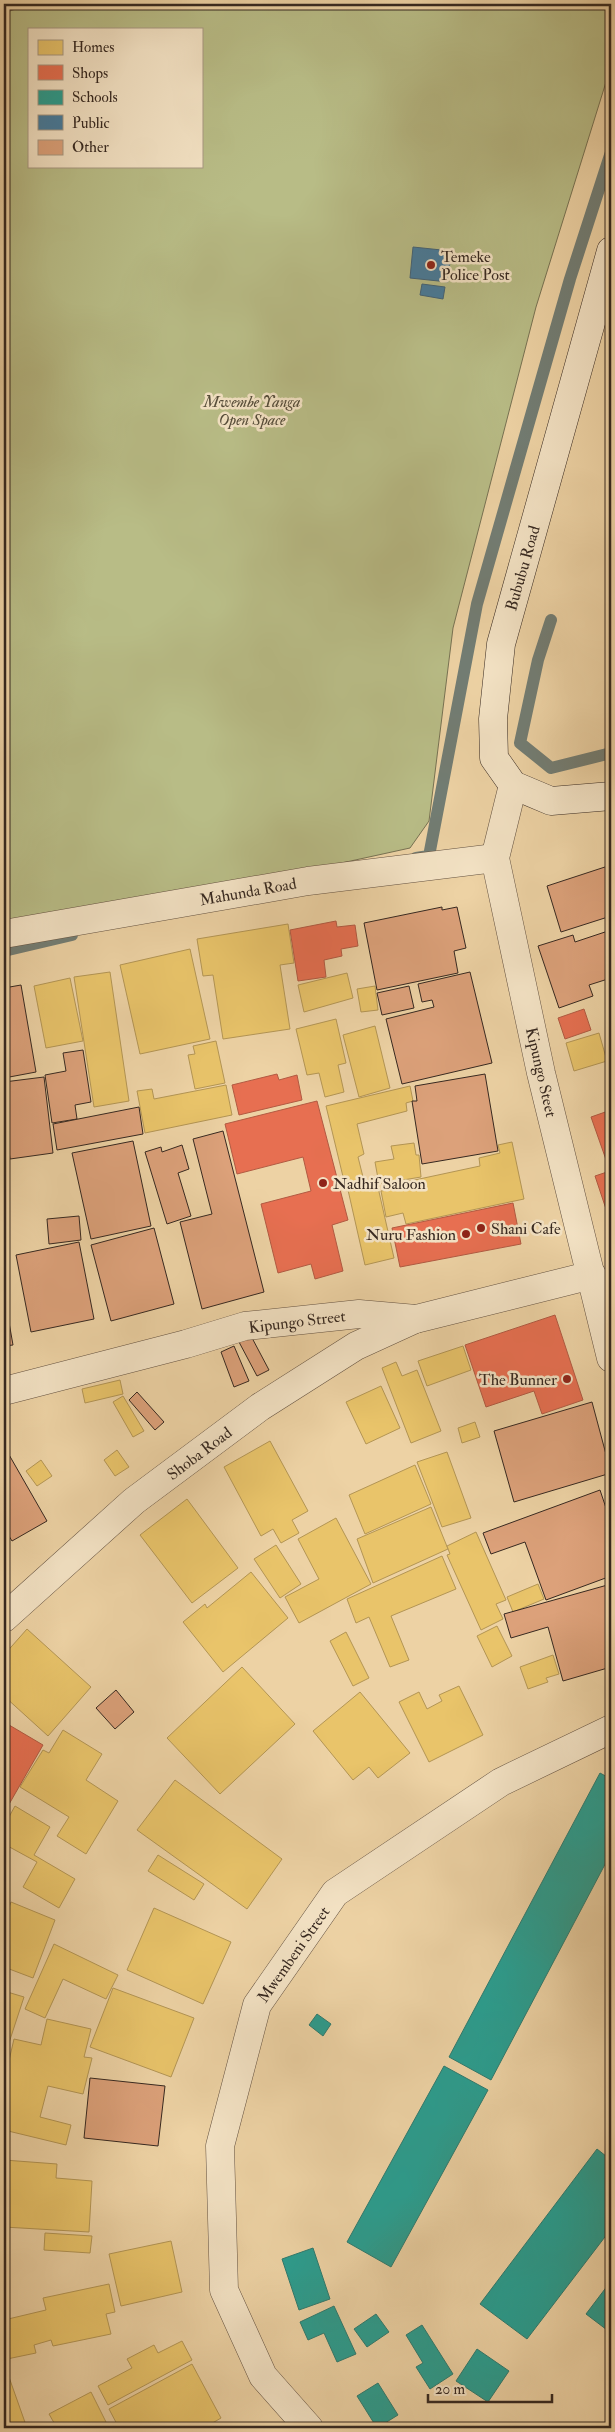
<svg xmlns="http://www.w3.org/2000/svg" width="615" height="2432" viewBox="0 0 615 2432" font-family="'IM FELL Double Pica',serif">
<rect width="100%" height="100%" fill="#edd2a4"/>
<filter id="stains"><feTurbulence type="fractalNoise" baseFrequency=".004" numOctaves="4"/><feColorMatrix values="0 0 0 0 .2 0 0 0 0 .09 0 0 0 0 .02 0 0 0 .5 -.17"/></filter>
<radialGradient id="worn" r=".72"><stop offset=".6" stop-color="#630" stop-opacity="0"/><stop offset="1" stop-color="#630" stop-opacity=".3"/></radialGradient>
<path fill="#b8bc86" stroke="#777253" fill-rule="evenodd" d="M 30,4 L 611,4 L 611,66 L 536,307 L 453,628 L 429,821 L 410,848 L 4,937 L 4,13 ZM 29,29 L 201,29 L 201,166 L 29,166 Z"/>
<g fill="#e9c46a" stroke="#b39554">
<polygon points="288,924 294,963 280,965 290,1029 223,1039 213,975 203,976 197,939"/>
<polygon points="190,949 210,1039 140,1054 120,965"/>
<polygon points="110,972 129,1101 94,1107 74,977"/>
<polygon points="347,973 353,998 304,1012 298,985"/>
<polygon points="70,978 83,1041 46,1048 34,986"/>
<polygon points="375,986 378,1010 361,1012 357,989"/>
<polygon points="336,1019 346,1063 338,1065 344,1092 325,1097 319,1073 307,1075 296,1029"/>
<polygon points="375,1026 390,1088 359,1097 343,1035"/>
<polygon points="599,1033 607,1061 574,1071 566,1043"/>
<polygon points="216,1041 225,1083 195,1089 188,1055 195,1054 193,1046"/>
<polygon points="226,1085 232,1115 145,1133 137,1091 152,1089 154,1099"/>
<polygon points="410,1086 413,1101 406,1103 407,1111 357,1124 364,1154 358,1157 364,1181 345,1185 326,1106"/>
<polygon points="512,1142 524,1199 406,1224 403,1213 386,1217 381,1191 397,1188 396,1184 480,1166 479,1158 500,1153 498,1145"/>
<polygon points="414,1143 416,1155 419,1155 421,1177 379,1184 375,1162 394,1159 391,1146"/>
<polygon points="377,1183 394,1258 365,1265 348,1190"/>
<polygon points="463,1346 471,1370 427,1386 418,1361"/>
<polygon points="396,1362 402,1376 417,1370 441,1431 411,1443 382,1368"/>
<polygon points="120,1380 123,1394 85,1403 82,1389"/>
<polygon points="381,1386 400,1428 366,1444 346,1402"/>
<polygon points="123,1396 144,1431 133,1437 113,1402"/>
<polygon points="475,1422 480,1437 462,1443 458,1428"/>
<polygon points="270,1441 308,1511 292,1520 299,1533 281,1543 273,1529 261,1536 224,1467"/>
<polygon points="117,1450 129,1467 115,1476 104,1460"/>
<polygon points="447,1452 471,1518 442,1527 417,1462"/>
<polygon points="41,1460 52,1476 37,1486 26,1471"/>
<polygon points="415,1465 431,1504 365,1534 349,1495"/>
<polygon points="187,1499 238,1568 192,1603 140,1535"/>
<polygon points="431,1507 448,1549 373,1583 357,1539"/>
<polygon points="336,1518 371,1584 299,1623 285,1597 319,1579 298,1539"/>
<polygon points="476,1532 506,1600 496,1604 503,1619 481,1630 447,1555 450,1554 447,1546"/>
<polygon points="276,1545 301,1584 280,1598 254,1559"/>
<polygon points="442,1556 456,1589 391,1616 409,1660 390,1667 369,1617 356,1623 347,1599"/>
<polygon points="251,1572 288,1618 223,1672 183,1622 205,1604 207,1608"/>
<polygon points="538,1584 544,1599 513,1612 507,1597"/>
<polygon points="497,1626 512,1656 492,1667 477,1636"/>
<polygon points="27,1629 91,1687 48,1736 4,1696 4,1655"/>
<polygon points="346,1632 369,1678 353,1686 330,1641"/>
<polygon points="553,1655 559,1674 546,1678 548,1682 528,1689 520,1667"/>
<polygon points="242,1667 295,1724 220,1794 167,1738"/>
<polygon points="459,1686 483,1735 429,1762 399,1702 419,1692 427,1709 442,1701 439,1695"/>
<polygon points="360,1692 410,1753 378,1778 369,1767 353,1780 313,1731"/>
<polygon points="63,1730 102,1754 86,1780 118,1801 86,1854 57,1836 69,1817 20,1787 43,1750 49,1753"/>
<polygon points="175,1780 282,1859 247,1909 137,1830"/>
<polygon points="15,1806 50,1827 34,1855 75,1879 59,1908 23,1887 37,1862 4,1844 4,1826"/>
<polygon points="158,1855 204,1884 194,1900 148,1871"/>
<polygon points="11,1902 55,1920 33,1978 4,1967 4,1920"/>
<polygon points="154,1908 231,1942 203,2004 127,1970"/>
<polygon points="54,1944 118,1975 106,1999 63,1979 45,2018 25,2009"/>
<polygon points="113,1988 194,2018 171,2077 90,2047"/>
<polygon points="4,1991 24,1997 4,2058"/>
<polygon points="47,2019 91,2029 84,2057 92,2058 83,2094 48,2086 40,2117 71,2125 66,2145 4,2130 4,2082 14,2039 41,2045"/>
<polygon points="4,2160 57,2164 56,2178 92,2181 89,2232 4,2227"/>
<polygon points="45,2233 92,2236 90,2253 44,2250"/>
<polygon points="171,2241 182,2292 121,2306 109,2254"/>
<polygon points="109,2284 115,2312 106,2314 111,2334 53,2346 51,2340 34,2345 36,2353 7,2359 4,2344 4,2320 46,2310 43,2298"/>
<polygon points="182,2341 192,2360 108,2405 98,2386 132,2368 127,2359 154,2345 158,2353"/>
<polygon points="4,2363 27,2428 4,2428"/>
<polygon points="192,2364 221,2418 204,2428 119,2428 109,2409"/>
<polygon points="91,2392 109,2428 57,2428 49,2414"/>
<polygon points="221,2423 224,2428 213,2428"/>
</g>
<g fill="#e76f51" stroke="#b25a42">
<polygon points="336,921 337,927 355,925 358,946 341,949 342,956 324,960 326,977 298,981 290,930"/>
<polygon points="584,1009 591,1030 565,1039 558,1018"/>
<polygon points="277,1074 279,1080 297,1075 302,1100 239,1115 232,1085"/>
<polygon points="317,1101 348,1220 332,1225 343,1271 315,1279 311,1264 278,1273 261,1204 311,1191 303,1157 237,1174 225,1124"/>
<polygon points="611,1110 611,1224 595,1176 610,1171 591,1117"/>
<polygon points="513,1203 521,1244 400,1267 392,1228"/>
<polygon points="555,1315 583,1400 542,1414 534,1391 486,1407 465,1345"/>
<polygon points="4,1722 43,1745 4,1813"/>
</g>
<g fill="#2a9d8f" stroke="#2e7a6e">
<polygon points="600,1773 611,1779 611,1853 491,2080 449,2057"/>
<polygon points="317,2014 331,2024 323,2036 309,2025"/>
<polygon points="444,2066 488,2090 391,2267 347,2242"/>
<polygon points="611,2133 611,2144 606,2140"/>
<polygon points="597,2149 611,2160 611,2229 527,2339 480,2304"/>
<polygon points="313,2248 330,2299 299,2310 282,2259"/>
<polygon points="611,2281 611,2333 586,2314"/>
<polygon points="334,2306 356,2354 337,2362 324,2333 308,2340 300,2322"/>
<polygon points="376,2314 389,2332 367,2347 354,2329"/>
<polygon points="422,2325 453,2374 430,2389 416,2367 423,2363 406,2335"/>
<polygon points="477,2349 509,2371 488,2402 456,2381"/>
<polygon points="378,2383 398,2415 377,2428 357,2396"/>
</g>
<g fill="#457b9d" stroke="#406278">
<polygon points="413,247 451,251 448,282 410,278"/>
<polygon points="422,284 445,287 443,299 420,295"/>
</g>
<g fill="none" stroke-linecap="round" stroke-linejoin="round">
<g stroke="#727d74" stroke-width="12">
<polyline points="551,620 538,660 520,743 551,768 611,753"/>
<polyline points="416,858 429,856 477,604 570,279 611,152"/>
<polyline points="4,951 72,935"/>
</g>
</g>
<g fill="#dca17a" stroke="#362820">
<polygon points="611,865 611,916 561,932 547,886"/>
<polygon points="442,907 442,910 457,907 466,948 454,951 458,973 377,990 364,923"/>
<polygon points="611,930 611,978 589,985 593,996 559,1008 538,946 573,935 575,942"/>
<polygon points="470,972 492,1063 402,1084 386,1019 434,1007 432,1000 422,1002 418,984"/>
<polygon points="21,985 36,1072 4,1078 4,988"/>
<polygon points="409,986 414,1008 382,1015 377,993"/>
<polygon points="83,1050 91,1102 75,1105 77,1119 52,1123 45,1075 66,1071 63,1053"/>
<polygon points="485,1074 498,1151 422,1164 412,1101 417,1101 415,1086"/>
<polygon points="44,1077 53,1153 10,1159 4,1109 4,1082"/>
<polygon points="139,1107 143,1134 57,1150 53,1124"/>
<polygon points="223,1131 264,1292 202,1309 180,1222 212,1214 193,1139"/>
<polygon points="133,1141 151,1226 91,1239 72,1153"/>
<polygon points="182,1145 189,1169 178,1173 191,1216 167,1224 145,1152 161,1147 162,1152"/>
<polygon points="6,1171 8,1182 4,1183 4,1172"/>
<polygon points="79,1216 81,1240 49,1244 47,1219"/>
<polygon points="154,1228 174,1304 111,1321 91,1245"/>
<polygon points="79,1242 94,1319 31,1332 16,1255"/>
<polygon points="4,1294 13,1345 4,1346"/>
<polygon points="251,1336 269,1370 257,1376 239,1342"/>
<polygon points="234,1346 249,1381 234,1387 221,1352"/>
<polygon points="137,1392 164,1422 155,1430 129,1400"/>
<polygon points="592,1402 611,1473 514,1502 494,1431"/>
<polygon points="4,1446 47,1521 12,1541 4,1528"/>
<polygon points="600,1490 611,1523 611,1576 546,1600 525,1542 491,1554 483,1533"/>
<polygon points="611,1584 611,1667 563,1681 548,1627 511,1638 504,1614"/>
<polygon points="116,1690 134,1712 115,1729 96,1708"/>
<polygon points="90,2078 165,2086 158,2146 84,2138"/>
</g>
<g fill="none" stroke-linecap="round" stroke-linejoin="round">
<defs>
<g id="street">
<polyline points="513,785 495,858 541,1073 611,1358"/>
<polyline points="4,934 308,881 495,858"/>
<polyline points="4,1391 186,1344 245,1326 359,1314 416,1319 592,1275"/>
<polyline points="4,1618 134,1501 260,1407 356,1346 415,1319"/>
<polyline points="309,2428 263,2376 224,2290 220,2146 257,2005 335,1893 501,1782 611,1729"/>
</g>
<polyline id="secondary" points="611,251 501,644 493,719 494,758 513,785 551,801 611,796"/>
</defs>
<use href="#street" stroke="#645241" stroke-width="29"/>
<use href="#secondary" stroke="#362820" stroke-width="29"/>
<use href="#street" stroke="#f3e2c4" stroke-width="28"/>
<use href="#secondary" stroke="#f3e2c4" stroke-width="28"/>
</g>
<g fill="#8f2418" stroke="#f3e2c4" stroke-width="2">
<circle cx="431" cy="265" r="5"/>
<circle cx="323" cy="1183" r="5"/>
<circle cx="481" cy="1228" r="5"/>
<circle cx="466" cy="1234" r="5"/>
<circle cx="567" cy="1379" r="5"/>
</g>
<g text-anchor="middle" stroke-width="5" stroke-linejoin="round" paint-order="stroke">
<g font-size="16" fill="#362820" stroke="#f3e2c4" text-anchor="start">
<text x="441" y="262">Temeke<tspan x="441" dy="18">Police Post</tspan></text>
<text x="333" y="1189">Nadhif Saloon</text>
<text x="491" y="1234">Shani Cafe</text>
<text x="456" y="1240" text-anchor="end">Nuru Fashion</text>
<text x="557" y="1385" text-anchor="end">The Bunner</text>
</g>
<g font-size="16" font-style="italic" fill="#564d3a" stroke="#f3e2c4">
<text x="252" y="407">Mwembe Yanga<tspan x="252" dy="18">Open Space</tspan></text>
</g>
<g font-size="16" fill="#362820" stroke="#f3e2c4">
<text transform="translate(522 568) rotate(-74)" y="6">Bububu Road</text>
<text transform="translate(248 891) rotate(-10)" y="6">Mahunda Road</text>
<text transform="translate(542 1072) rotate(77)" y="6">Kipungo Steet</text>
<text transform="translate(297 1321) rotate(-7)" y="6">Kipungo Street</text>
<text transform="translate(199 1453) rotate(-37)" y="6">Shoba Road</text>
<text transform="translate(293 1954) rotate(-55)" y="6">Mwembeni Street</text>
</g>
</g>
<rect width="615" height="2432" fill="none" stroke="#edd2a4" stroke-width="20"/>
<rect x="5" y="5" width="605" height="2422" fill="none" stroke="#362820" stroke-width="2.5"/>
<rect x="10" y="10" width="595" height="2412" fill="none" stroke="#362820"/>
<rect x="28" y="28" width="175" height="140" fill="#f3e2c4" stroke="#a79882"/>
<rect x="38" y="40" width="25" height="15" fill="#e9c46a" stroke="#a79882"/>
<text x="72" y="52" font-size="15" fill="#362820">Homes</text>
<rect x="38" y="65" width="25" height="15" fill="#e76f51" stroke="#a79882"/>
<text x="72" y="78" font-size="15" fill="#362820">Shops</text>
<rect x="38" y="90" width="25" height="15" fill="#2a9d8f" stroke="#a79882"/>
<text x="72" y="102" font-size="15" fill="#362820">Schools</text>
<rect x="38" y="115" width="25" height="15" fill="#457b9d" stroke="#a79882"/>
<text x="72" y="128" font-size="15" fill="#362820">Public</text>
<rect x="38" y="140" width="25" height="15" fill="#dca17a" stroke="#a79882"/>
<text x="72" y="152" font-size="15" fill="#362820">Other</text>
<path d="M428 2394v8h124v-8" fill="none" stroke="#362820" stroke-width="2.5"/>
<text x="435" y="2394" font-size="15" fill="#362820" stroke="#f3e2c4" stroke-width="4" paint-order="stroke">20 m</text>
<rect width="100%" height="100%" filter="url(#stains)"/>
<rect width="100%" height="100%" fill="url(#worn)"/>
</svg>
